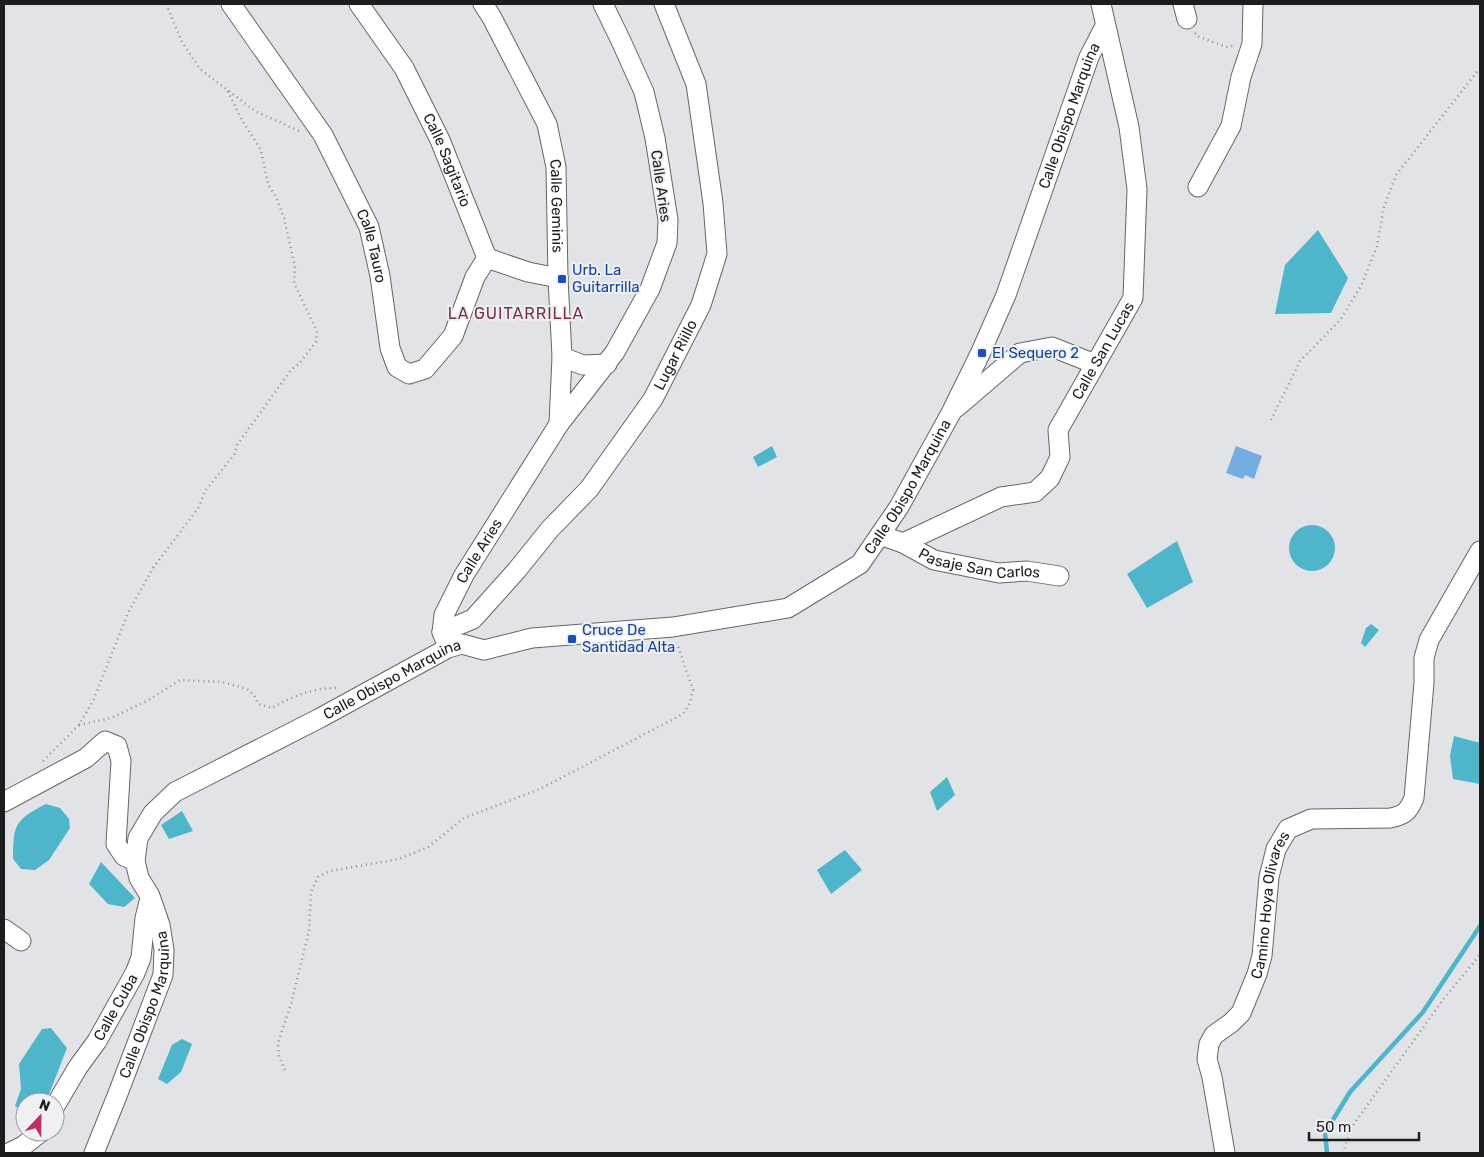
<svg xmlns="http://www.w3.org/2000/svg" width="1484" height="1157" viewBox="0 0 1484 1157" font-family="Rubik,sans-serif">
<rect width="100%" height="100%" fill="#e1e3e6"/>
<g fill="#4eb5ca">
<polygon points="1318,230 1348,278 1331,313 1275,314 1285,265"/>
<polygon points="772,446 777,457 758,467 753,457"/>
<circle cx="1312" cy="548" r="23"/>
<polygon points="1177,541 1193,582 1147,608 1127,574"/>
<polygon points="1371,624 1379,630 1365,647 1361,643 1366,628"/>
<polygon points="1454,736 1480,743 1480,784 1453,779 1450,756"/>
<polygon points="947,777 955,795 937,811 930,792"/>
<path d="M 46,804 L 60,808 L 69,819 L 70,828 L 49,860 L 35,870 L 21,869 L 13,859 C 13,824 15,820 46,804 Z"/>
<polygon points="182,811 193,831 169,839 161,825"/>
<polygon points="845,850 862,870 831,894 817,870"/>
<polygon points="101,862 135,898 124,907 108,904 89,884"/>
<polygon points="51,1028 67,1048 46,1102 25,1102 25,1112 15,1106 21,1089 19,1064 42,1029"/>
<polygon points="182,1039 192,1044 181,1072 167,1084 158,1079 172,1045"/>
</g>
<g fill="none" stroke-linecap="round" stroke-linejoin="round">
<polyline stroke="#4eb5ca" stroke-width="4.5" points="1327,1153 1325,1133 1350,1092 1423,1012 1480,926"/>
</g>
<polygon fill="#75ace2" points="1236,446 1262,456 1254,479 1245,475 1243,479 1226,473"/>
<g fill="none" stroke-linecap="round" stroke-linejoin="round">
<defs>
<g id="minor">
<path id="s1" d="M 231,4 L 323,135 L 369,227 L 380,276 L 390,348 L 397,367 L 409,374 L 425,369 L 453,336 L 475,277 L 487,258"/>
<path id="s2" d="M 359,4 L 404,68 L 440,140 L 487,258 L 528,272 L 558,278"/>
<path id="s3" d="M 483,4 L 491,16 L 547,124 L 556,167 L 558,278 L 562,357 L 559,424"/>
<polyline points="1183,4 1187,19"/>
<polyline points="1198,187 1231,126 1241,77 1252,44 1253,4"/>
<polyline points="562,357 583,365 607,364"/>
<polyline points="957,407 1020,353 1052,347 1095,364"/>
<path id="s4" d="M 880,535 L 903,543 L 1001,497 L 1035,492 L 1050,478 L 1060,457 L 1058,430 L 1133,298 L 1137,189 L 1129,127 L 1101,4"/>
<path id="s5" d="M 903,543 L 934,560 L 999,573 L 1027,571 L 1059,576"/>
<path id="s6" d="M 442,632 L 473,619 L 517,570 L 550,529 L 589,489 L 653,399 L 701,305 L 717,254 L 713,203 L 696,84 L 664,4"/>
<path id="s7" d="M 446,642 L 442,632 L 444,615 L 464,575 L 559,424 L 615,352 L 650,289 L 667,243 L 668,220 L 655,138 L 644,92 L 621,41 L 603,4"/>
<polyline points="4,802 86,758 105,741 117,746 121,761 116,844 124,856 135,861"/>
<polyline points="4,929 21,941"/>
<path id="s8" d="M 55,1106 L 78,1067 L 97,1041 L 135,973 L 141,958 L 145,918 L 150,898"/>
<polyline points="9,1153 23,1146 41,1132"/>
<path id="s9" d="M 94,1153 L 117,1096 L 163,975 L 164,950 L 160,925 L 150,896 L 139,878 L 135,861 L 138,838 L 153,813 L 175,792 L 320,718 L 448,648 L 462,644 L 484,650 L 532,638 L 673,627 L 788,608 L 860,564 L 899,507 L 951,413 L 980,354 L 1006,295 L 1089,57 L 1105,26"/>
<path id="s10" d="M 1225,1153 L 1212,1077 L 1207,1059 L 1209,1044 L 1214,1035 L 1231,1023 L 1241,1013 L 1257,974 L 1262,956 L 1269,877 L 1276,849 L 1288,829 L 1311,819 L 1390,818 C 1405,815 1408,812 1414,798 L 1424,683 L 1424,658 L 1429,640 L 1480,551"/>
</g>
</defs>
<use href="#minor" stroke="#646668" stroke-width="21"/>
<g stroke="#8f9092" stroke-width="2.5" stroke-dasharray="1 4" stroke-linecap="butt">
<polyline points="166,4 182,42 200,69 255,111 299,131"/>
<polyline points="1195,33 1197,36 1226,47 1233,46"/>
<polyline points="1271,420 1300,361 1341,319 1362,284 1377,246 1384,207 1396,175 1480,68"/>
<path d="M 79,725 L 111,718 L 147,701 L 180,680 L 222,682 L 247,689 L 254,695 L 258,704 L 272,708 C 293,696 312,688 336,688 L 338,690"/>
<polyline points="43,761 79,725 93,701 128,613 153,568 199,507 205,491 234,455 237,445 291,370 299,364 316,342 317,331 294,283 295,267 284,218 276,197 268,184 261,150 242,120 227,90"/>
<polyline points="285,1070 279,1056 278,1043 291,1004 309,931 311,892 318,877 330,871 399,859 428,847 464,818 540,789 683,714 690,703 693,690 677,643"/>
<polyline points="1343,1153 1351,1128 1445,997 1480,955"/>
</g>
<use href="#minor" stroke="#fff" stroke-width="19"/>
</g>
<g fill="#1a4fb4" stroke="#eef0f3" stroke-width="2">
<rect x="557" y="274" width="10" height="10" rx="2.5"/>
<rect x="977" y="348" width="10" height="10" rx="2.5"/>
<rect x="567" y="634" width="10" height="10" rx="2.5"/>
</g>
<g text-anchor="middle" stroke-width="4" stroke-linejoin="round" paint-order="stroke">
<g font-size="15" fill="#1c1d1e" stroke="#eef0f3">
<text dy="5" stroke="none"><textPath href="#s9" startOffset="1628">Calle Obispo Marquina</textPath></text>
<text dy="5" stroke="none"><textPath href="#s2" startOffset="180">Calle Sagitario</textPath></text>
<text transform="translate(661 186) rotate(82)" y="5">Calle Aries</text>
<text dy="5" stroke="none"><textPath href="#s3" startOffset="219">Calle Geminis</textPath></text>
<text dy="5" stroke="none"><textPath href="#s1" startOffset="282">Calle Tauro</textPath></text>
<text dy="5" stroke="none"><textPath href="#s4" startOffset="329">Calle San Lucas</textPath></text>
<text dy="5" stroke="none"><textPath href="#s6" startOffset="368">Lugar Riillo</textPath></text>
<text dy="5" stroke="none"><textPath href="#s9" startOffset="1222">Calle Obispo Marquina</textPath></text>
<text dy="5" stroke="none"><textPath href="#s7" startOffset="101">Calle Aries</textPath></text>
<text dy="5" stroke="none"><textPath href="#s5" startOffset="81">Pasaje San Carlos</textPath></text>
<text dy="5" stroke="none"><textPath href="#s9" startOffset="638">Calle Obispo Marquina</textPath></text>
<text dy="5" stroke="none"><textPath href="#s10" startOffset="269">Camino Hoya Olivares</textPath></text>
<text dy="5" stroke="none"><textPath href="#s9" startOffset="158">Calle Obispo Marquina</textPath></text>
<text dy="5" stroke="none"><textPath href="#s8" startOffset="116">Calle Cuba</textPath></text>
</g>
<g font-size="15" fill="#164399" stroke="#eef0f3" text-anchor="start">
<text x="572" y="275">Urb. La<tspan x="572" dy="17">Guitarrilla</tspan></text>
<text x="992" y="358">El Sequero 2</text>
<text x="582" y="635">Cruce De<tspan x="582" dy="17">Santidad Alta</tspan></text>
</g>
<g font-size="16" letter-spacing="1" fill="#773144" stroke="#eef0f3">
<text x="516" y="319">LA GUITARRILLA</text>
</g>
</g>
<rect width="1484" height="1157" fill="none" stroke="#1c1d1e" stroke-width="10"/>
<g transform="translate(40 1117) rotate(22)"><circle r="24" fill="#eef0f3" stroke="#9a9c9e"/>
<path d="M0-4L9 19L0 12L-9 19Z" fill="#bf3162"/>
<text y="-8" font-size="14" font-weight="bold" text-anchor="middle" fill="#1c1d1e">N</text>
</g>
<path d="M1309 1132v8h110v-8" fill="none" stroke="#1c1d1e" stroke-width="2.5"/>
<text x="1316" y="1132" font-size="15" fill="#1c1d1e" stroke="#eef0f3" stroke-width="4" paint-order="stroke">50 m</text>
</svg>
